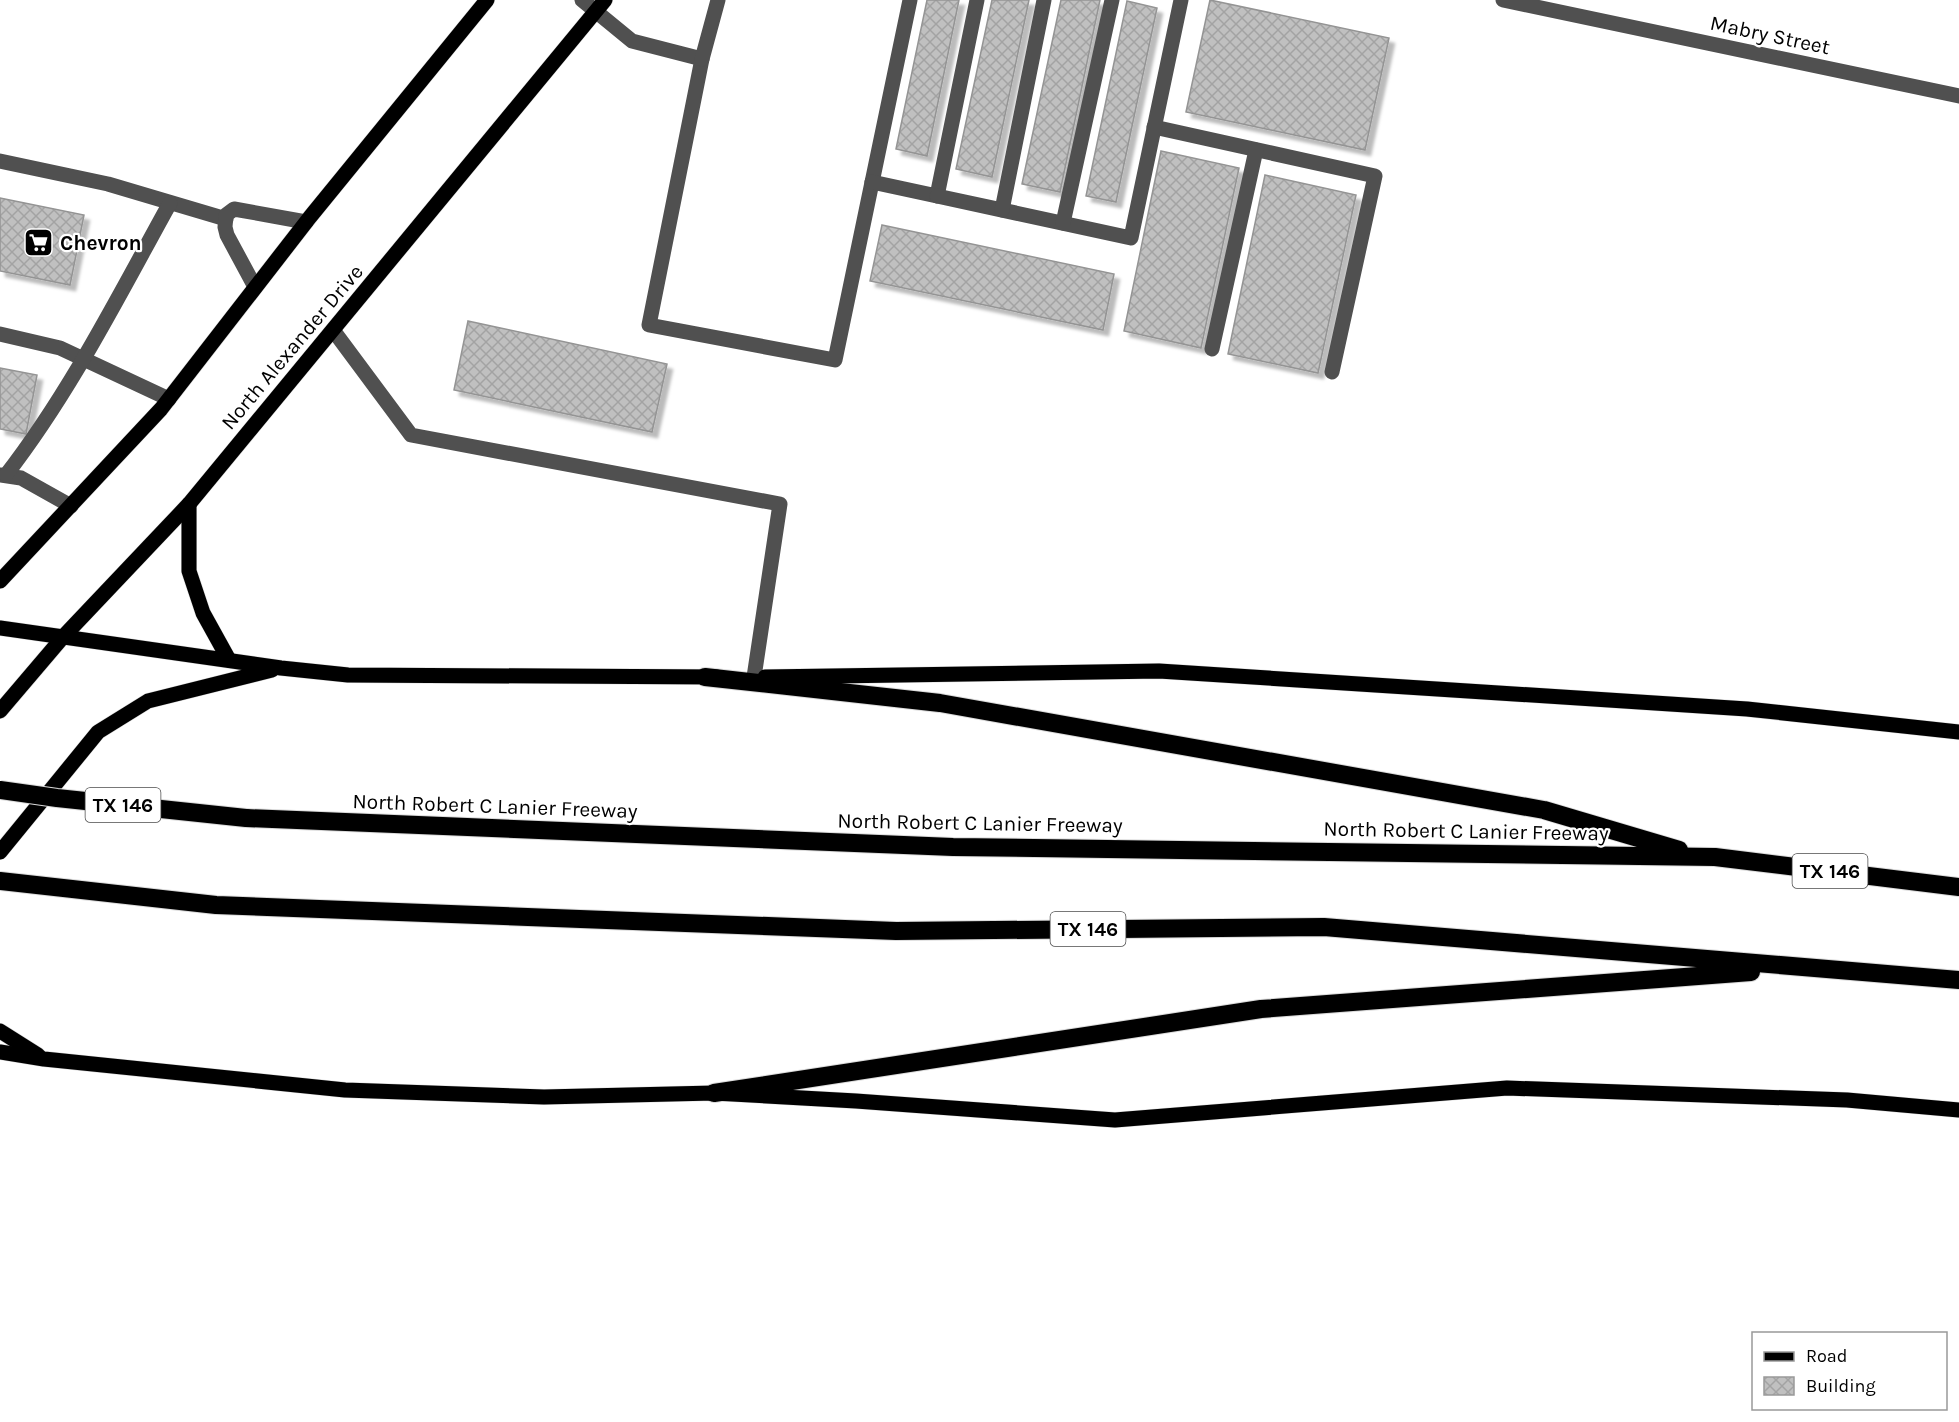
<svg xmlns="http://www.w3.org/2000/svg" width="1959" height="1422" viewBox="0 0 1959 1422" font-family="Karla,sans-serif">
<defs>
<pattern id="building-cross-hatch" width="8" height="8" patternUnits="userSpaceOnUse" patternTransform="scale(1.5)"><rect width="8" height="8" fill="#c0c0c0"/><path d="M0 0l8 8M0 8l8-8" fill="none" stroke="#a3a3a3"/></pattern>
<filter id="shadow"><feDropShadow dx="5.5" dy="5.5" stdDeviation="1.5" flood-color="#0004"/></filter>
</defs>
<rect width="100%" height="100%" fill="#fff"/>
<g fill="url(#building-cross-hatch)" stroke="#949494" stroke-width="1.5" filter="url(#shadow)">
<polygon points="927,0 959,0 927,156 896,149"/>
<polygon points="992,0 1029,0 992,177 956,169"/>
<polygon points="1061,0 1100,0 1060,192 1022,184"/>
<polygon points="1210,0 1389,38 1365,150 1186,112"/>
<polygon points="1127,1 1157,8 1116,202 1086,196"/>
<polygon points="1161,151 1239,168 1201,348 1124,331"/>
<polygon points="1265,175 1356,195 1318,373 1228,354"/>
<polygon points="0,198 84,215 70,285 0,271"/>
<polygon points="882,225 1114,274 1103,330 870,281"/>
<polygon points="468,321 667,364 652,432 454,390"/>
<polygon points="0,368 37,375 26,434 0,429"/>
</g>
<g fill="none" stroke-linecap="round" stroke-linejoin="round">
<defs>
<g id="major">
<polyline points="189,504 189,571 203,613 229,660"/>
<polyline points="0,581 161,409 310,217 487,0"/>
<polyline points="0,628 281,668 348,675 717,677"/>
<polyline points="765,677 1159,671 1747,709 1959,732"/>
<polyline points="0,711 63,637 189,504 605,0"/>
<polyline points="0,852 98,732 148,701 272,670"/>
<polyline points="0,1031 38,1055"/>
<polyline points="0,1052 44,1059 345,1090 544,1097 714,1093 856,1101 1115,1120 1507,1088 1847,1100 1959,1110"/>
</g>
<g id="highway">
<polyline points="705,677 940,703 1544,810 1679,850"/>
<polyline points="246,818 953,847 1715,857 1959,887"/>
<polyline points="0,881 216,905 896,931 1324,927 1959,980"/>
<polyline points="714,1093 1261,1009 1751,972"/>
</g>
</defs>
<use href="#major" stroke="#dbdbdb" stroke-width="16"/>
<use href="#highway" stroke="#dbdbdb" stroke-width="20"/>
<g stroke="#505050" stroke-width="15">
<polyline points="582,0 632,41 702,59 649,325 835,360 910,0"/>
<polyline points="1503,0 1959,96"/>
<polyline points="702,59 718,0"/>
<polyline points="1154,127 1375,176 1332,372"/>
<polyline points="0,161 108,184 226,219"/>
<polyline points="872,182 937,196 977,0"/>
<polyline points="937,196 1131,238 1181,0"/>
<polyline points="1002,210 1044,0"/>
<polyline points="1063,223 1112,0"/>
<polyline points="255,287 227,235 225,227 226,215 234,209 306,222"/>
<polyline points="333,330 411,435 780,504 754,677"/>
<polyline points="0,334 60,348 169,399"/>
<polyline points="1212,349 1256,150"/>
<polyline points="0,475 21,478 71,506"/>
<path d="M 6,475 C 71,391 119,295 170,203"/>
</g>
<use href="#major" stroke="#000" stroke-width="15"/>
<use href="#highway" stroke="#000" stroke-width="18"/>
<defs>
<polyline id="highway-bridge" points="0,790 57,798 246,818"/>
</defs>
<use href="#highway-bridge" stroke="#dbdbdb" stroke-width="20" stroke-linecap="butt"/>
<use href="#highway-bridge" stroke="#000" stroke-width="18"/>
</g>
<defs>
<symbol id="supermarket-square" viewBox="-11 -11 22 22"><rect x="-9" y="-9" width="18" height="18" rx="4" fill="#000" stroke="#fff"/><path d="M-6-5.5h2.5l.6 2H6L4.5 2H-2.5L-4.4-4H-6ZM-1.5 3.2a1.3 1.3 0 1 0 .1 0ZM3 3.2a1.3 1.3 0 1 0 .1 0Z" fill="#fff"/></symbol>
</defs>
<g fill-rule="evenodd">
<use href="#supermarket-square" x="22" y="226" width="33" height="33"/>
</g>
<g text-anchor="middle" stroke-width="4.5" stroke-linejoin="round" paint-order="stroke">
<g fill="#fff" stroke="#4c4c4c" stroke-width="1.5">
<rect x="85.5" y="788" width="75" height="34" rx="4.5"/>
<rect x="1792.5" y="854" width="75" height="34" rx="4.5"/>
<rect x="1050.5" y="912" width="75" height="34" rx="4.5"/>
</g>
<g font-size="20" font-weight="bold" fill="#000">
<text x="123" y="812">TX 146</text>
<text x="1830" y="878">TX 146</text>
<text x="1088" y="936">TX 146</text>
</g>
<g font-size="21" fill="#000" stroke="#fff">
<text transform="translate(1770 35) rotate(12)" y="7">Mabry Street</text>
<text transform="translate(292 347) rotate(-50)" y="7">North Alexander Drive</text>
<text transform="translate(495 806) rotate(2)" y="7">North Robert C Lanier Freeway</text>
<text transform="translate(980 823) rotate(1)" y="7">North Robert C Lanier Freeway</text>
<text transform="translate(1466 831) rotate(1)" y="7">North Robert C Lanier Freeway</text>
</g>
<g font-size="21" font-weight="bold" fill="#000" stroke="#fff" text-anchor="start">
<text x="60" y="250">Chevron</text>
</g>
</g>
<rect x="1752" y="1332" width="195" height="78" fill="#ffffff" stroke="#999999" stroke-width="1.5"/>
<rect x="1764" y="1352" width="30" height="9" fill="#000000" stroke="#999999" stroke-width="1.5"/>
<text x="1806" y="1362" font-size="18" fill="#000000">Road</text>
<rect x="1764" y="1377" width="30" height="18" fill="url(#building-cross-hatch)" stroke="#999999" stroke-width="1.5"/>
<text x="1806" y="1392" font-size="18" fill="#000000">Building</text>
</svg>
